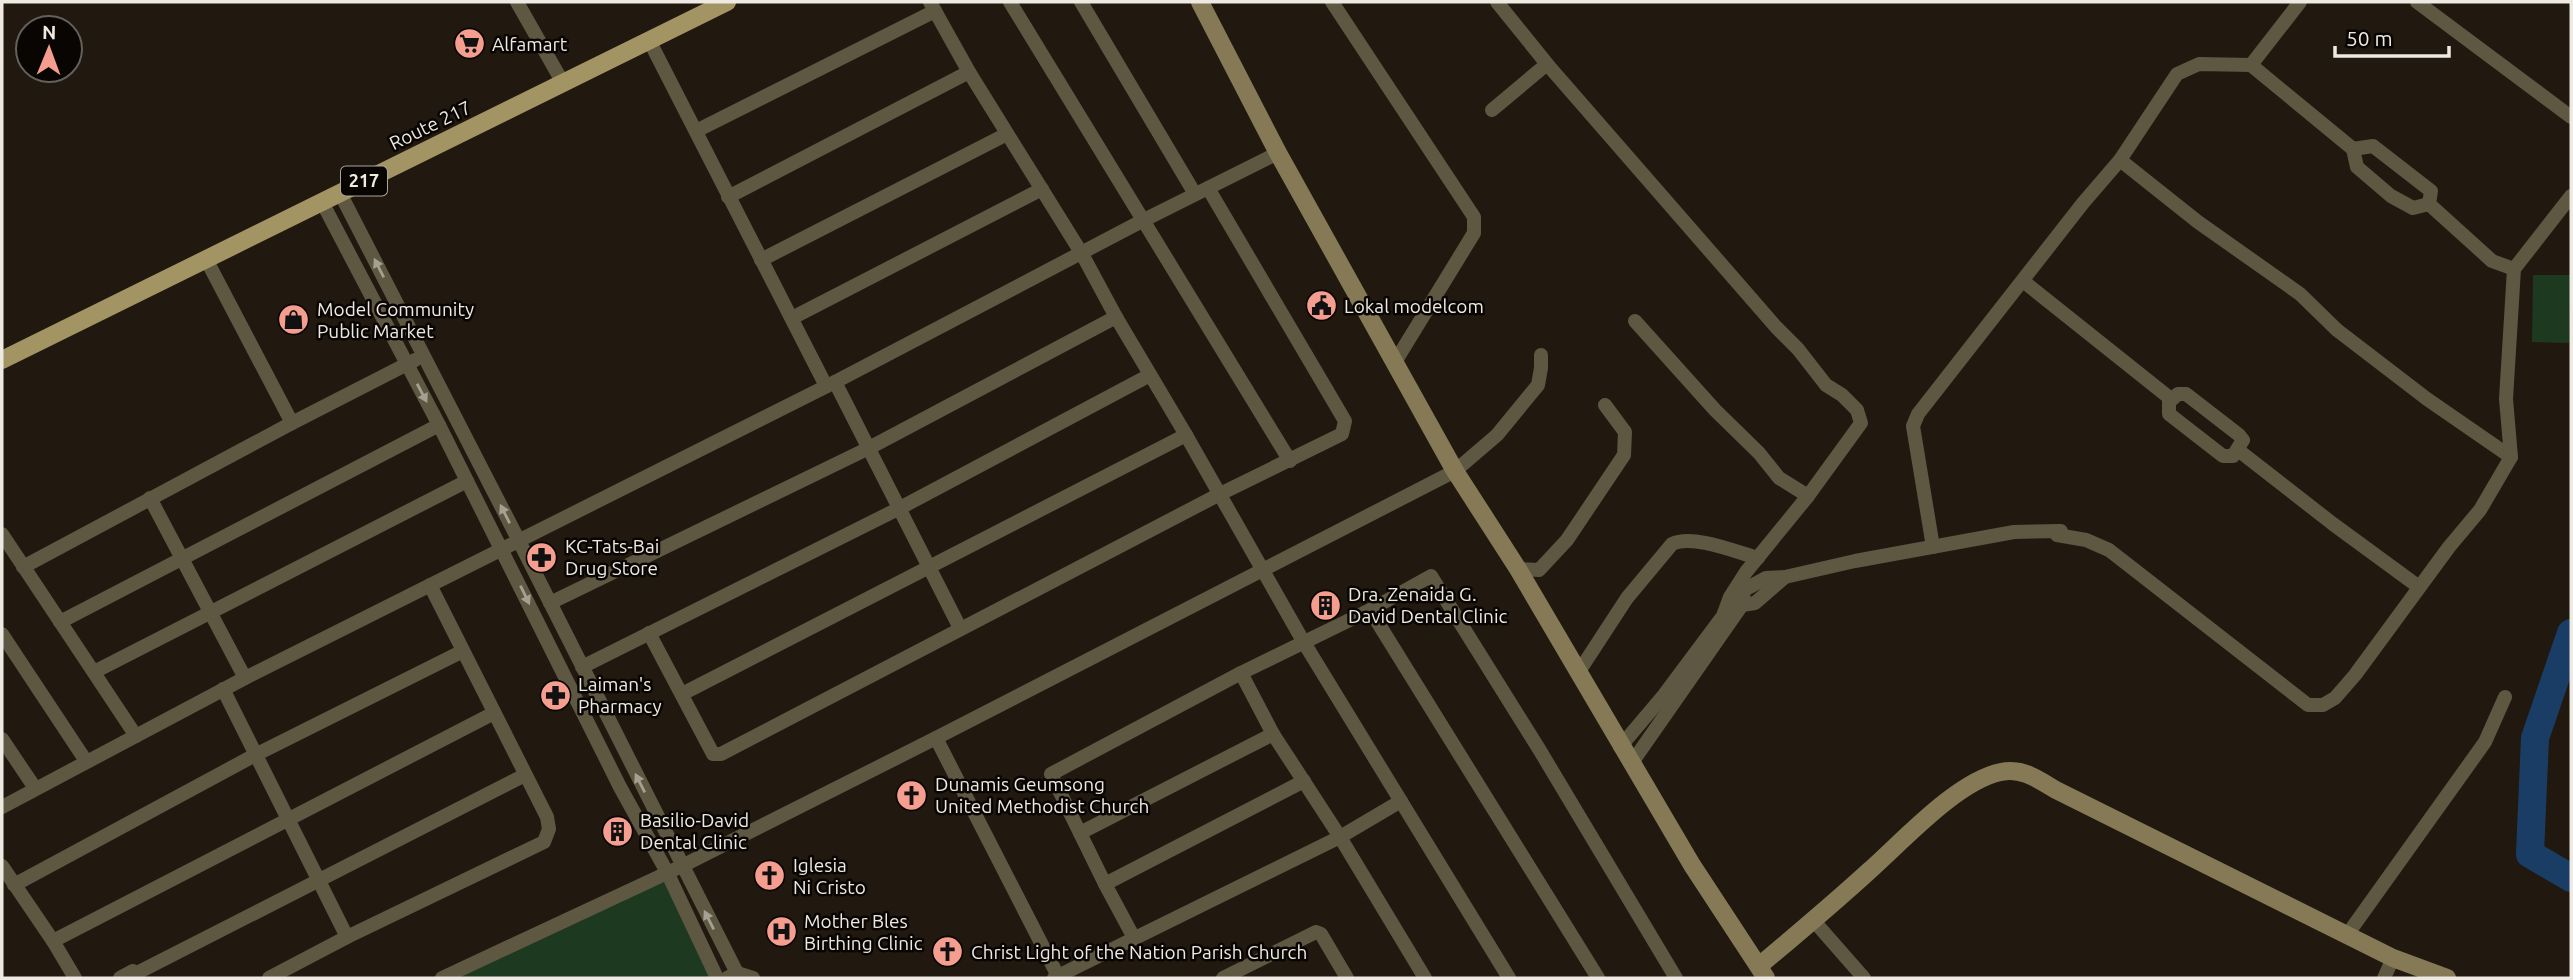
<svg xmlns="http://www.w3.org/2000/svg" width="2573" height="980" viewBox="0 0 2573 980" font-family="Ubuntu,sans-serif">
<rect width="100%" height="100%" fill="#211910"/>
<g fill="#1d3920">
<polygon points="2533,275 2570,275 2569,343 2532,342"/>
<polygon points="667,872 717,978 442,978"/>
</g>
<g fill="none" stroke-linecap="round" stroke-linejoin="round">
<polyline stroke="#1a3d65" stroke-width="28" points="2571,633 2535,738 2530,854 2571,878"/>
<g stroke="#5e5741" stroke-width="14">
<polyline points="517,2 563,83"/>
<polyline points="930,2 969,72 1082,254 1116,317 1186,435 1303,641 1509,978"/>
<polyline points="1010,2 1290,461"/>
<polyline points="1081,2 1195,194"/>
<polyline points="1332,2 1474,217 1474,233 1395,362"/>
<polyline points="1497,2 1547,64 1776,327 1798,349 1826,385 1842,395 1857,410 1861,423 1808,496"/>
<polyline points="2417,2 2571,117"/>
<polyline points="650,42 826,386"/>
<polyline points="2251,65 2300,2"/>
<polyline points="1492,110 1547,64"/>
<polyline points="696,131 935,11"/>
<polyline points="2353,149 2357,167 2391,196 2413,208 2429,204"/>
<polyline points="2120,160 2198,222 2300,294 2337,330 2427,399 2511,457"/>
<polyline points="340,193 518,539 737,973"/>
<polyline points="728,197 969,72"/>
<polyline points="322,202 439,425 620,787 667,872 717,978"/>
<polyline points="206,259 292,423"/>
<polyline points="761,260 1007,134"/>
<polyline points="2023,281 2171,399"/>
<polyline points="792,318 1042,189"/>
<polyline points="835,382 960,628"/>
<polygon points="2178,394 2186,394 2239,435 2243,440 2233,456 2223,456 2169,414 2169,402"/>
<polyline points="2238,450 2333,524 2419,587"/>
<polyline points="150,498 245,678"/>
<polyline points="2,534 136,736"/>
<polyline points="1933,547 1913,426 1918,414 2083,203 2120,160 2177,74 2199,64 2251,65 2353,149 2373,146 2431,191 2429,204 2492,261 2514,269"/>
<polyline points="23,567 292,423 415,360"/>
<polyline points="1518,569 1539,570 1567,540 1624,455 1625,432 1605,405"/>
<polyline points="550,603 869,448 1116,317"/>
<polyline points="1742,605 1755,603 1785,577"/>
<polyline points="1370,610 1598,978"/>
<polyline points="60,622 439,425"/>
<polyline points="649,633 713,754 721,754 1220,494 1342,434 1345,421 1208,188"/>
<polyline points="2,634 86,761"/>
<polyline points="582,667 900,508 1150,375"/>
<polyline points="94,672 467,481"/>
<polyline points="1241,673 1273,734 1340,837 1425,978"/>
<path d="M 1578,673 L 1627,598 L 1672,544 C 1693,534 1736,552 1758,558"/>
<polyline points="223,689 347,937"/>
<polyline points="682,694 1186,435"/>
<polyline points="936,738 1059,978"/>
<polyline points="2,739 35,788"/>
<polyline points="1620,747 1664,695 1723,616 1730,597 1746,572 1808,496 1779,478 1759,453 1715,410 1635,321"/>
<polyline points="1631,764 1742,605 1744,590 1766,578 1785,577 1855,561 2014,532 2061,531 2057,535 2086,540 2109,550 2308,705 2323,705 2335,698 2355,675 2449,547 2480,510 2511,457 2506,399 2514,269 2571,196"/>
<polyline points="2,807 245,678 835,382 1142,221 1278,153"/>
<polyline points="1080,833 1273,734"/>
<polyline points="2,866 53,941 75,978"/>
<polyline points="1105,884 1304,781"/>
<polyline points="14,885 255,755 463,651"/>
<polyline points="1814,921 1864,978"/>
<polyline points="2347,935 2485,742 2505,697"/>
<polyline points="1134,938 1105,884 1051,774 1241,673 1370,610 1431,576 1539,749 1676,978"/>
<polyline points="53,941 494,713"/>
<polyline points="120,978 133,971 135,974 525,775"/>
<polyline points="269,978 347,937 544,842 549,829 547,817 430,585"/>
<polyline points="442,978 682,866 936,738 1455,471 1497,435 1538,385 1541,368 1541,355"/>
<polyline points="727,978 737,973 753,978"/>
<polyline points="1054,978 1340,837 1401,801"/>
<polyline points="1223,978 1316,932 1321,934 1347,978"/>
<polyline points="2384,978 2393,958"/>
</g>
<g stroke="#857a55" stroke-width="18">
<polyline points="1200,2 1278,153 1455,471 1518,569 1692,865 1766,978"/>
<path d="M 1759,966 C 1796,935 1833,904 1869,871 C 1904,840 1957,781 2001,772 C 2022,767 2039,780 2056,790 L 2393,958 L 2447,978"/>
</g>
<polyline stroke="#a39464" stroke-width="18" points="2,360 727,2"/>
</g>
<defs><path id="oneway-solid" d="M-6-.8H1V-3.2L6.5 0L1 3.2V.8H-6Z" transform="scale(1.75)"/></defs>
<g fill="#a6a092">
<use href="#oneway-solid" transform="translate(379 268) rotate(-117)"/>
<use href="#oneway-solid" transform="translate(422 393) rotate(62)"/>
<use href="#oneway-solid" transform="translate(505 514) rotate(-117)"/>
<use href="#oneway-solid" transform="translate(525 595) rotate(64)"/>
<use href="#oneway-solid" transform="translate(640 783) rotate(-117)"/>
<use href="#oneway-solid" transform="translate(709 920) rotate(-117)"/>
</g>
<defs>
<symbol id="supermarket-disc" viewBox="-11 -11 22 22"><circle r="9.5" fill="#f59d8e" stroke="#080503"/><path d="M-6-5.5h2.5l.6 2H6L4.5 2H-2.5L-4.4-4H-6ZM-1.5 3.2a1.3 1.3 0 1 0 .1 0ZM3 3.2a1.3 1.3 0 1 0 .1 0Z" fill="#111"/></symbol>
<symbol id="civic-disc" viewBox="-11 -11 22 22"><circle r="9.5" fill="#f59d8e" stroke="#080503"/><path d="M-.6-6.5H3V-4.5H.6V-3L4-1V1h2V6H-6V1h2V-1L-.6-3ZM-1.2 2.5V6h2.4V2.5Z" fill="#111"/></symbol>
<symbol id="shop-disc" viewBox="-11 -11 22 22"><circle r="9.5" fill="#f59d8e" stroke="#080503"/><path d="M-5-2.5h2.3a2.7 3.5 0 0 1 5.4 0H5L5.5 6h-11ZM-1.5-2.5h3a1.5 2.3 0 0 0-3 0Z" fill="#111"/></symbol>
<symbol id="pharmacy-disc" viewBox="-11 -11 22 22"><circle r="9.5" fill="#f59d8e" stroke="#080503"/><path d="M-2-6h4v4h4v4h-4v4h-4v-4h-4v-4h4Z" fill="#111"/></symbol>
<symbol id="building-disc" viewBox="-11 -11 22 22"><circle r="9.5" fill="#f59d8e" stroke="#080503"/><path d="M-4-6H4V6H1V3H-1V6H-4ZM-2.5-4.3h1.7v1.8h-1.7ZM.8-4.3h1.7v1.8H.8ZM-2.5-1h1.7V.8h-1.7ZM.8-1h1.7V.8H.8Z" fill="#111"/></symbol>
<symbol id="church-disc" viewBox="-11 -11 22 22"><circle r="9.5" fill="#f59d8e" stroke="#080503"/><path d="M-1.2-6h2.4v3.5h3.3v2.4h-3.3V6h-2.4V-.1h-3.3v-2.4h3.3Z" fill="#111"/></symbol>
<symbol id="hospital-disc" viewBox="-11 -11 22 22"><circle r="9.5" fill="#f59d8e" stroke="#080503"/><path d="M-5-5h3v3.5h4V-5h3V5h-3V1.5h-4V5h-3Z" fill="#111"/></symbol>
</defs>
<g fill-rule="evenodd">
<use href="#supermarket-disc" x="452" y="26" width="35" height="35"/>
<use href="#civic-disc" x="1304" y="288" width="35" height="35"/>
<use href="#shop-disc" x="276" y="302" width="35" height="35"/>
<use href="#pharmacy-disc" x="524" y="540" width="35" height="35"/>
<use href="#building-disc" x="1308" y="588" width="35" height="35"/>
<use href="#pharmacy-disc" x="538" y="678" width="35" height="35"/>
<use href="#church-disc" x="894" y="778" width="35" height="35"/>
<use href="#building-disc" x="600" y="814" width="35" height="35"/>
<use href="#church-disc" x="752" y="858" width="35" height="35"/>
<use href="#hospital-disc" x="764" y="914" width="35" height="35"/>
<use href="#church-disc" x="930" y="934" width="35" height="35"/>
</g>
<g text-anchor="middle" stroke-width="5" stroke-linejoin="round" paint-order="stroke">
<rect fill="#080503" stroke="#a9a59f" stroke-width="2" x="341" y="166.5" width="46" height="29" rx="5"/>
<g font-size="18" font-weight="bold" fill="#eee9e2">
<text x="364" y="187">217</text>
</g>
<g font-size="19" fill="#eee9e2" stroke="#080503" text-anchor="start">
<text x="492" y="51">Alfamart</text>
<text x="1344" y="313">Lokal modelcom</text>
<text x="317" y="316">Model Community<tspan x="317" dy="22">Public Market</tspan></text>
<text x="565" y="553">KC-Tats-Bai<tspan x="565" dy="22">Drug Store</tspan></text>
<text x="1348" y="601">Dra. Zenaida G.<tspan x="1348" dy="22">David Dental Clinic</tspan></text>
<text x="578" y="691">Laiman's<tspan x="578" dy="22">Pharmacy</tspan></text>
<text x="935" y="791">Dunamis Geumsong<tspan x="935" dy="22">United Methodist Church</tspan></text>
<text x="640" y="827">Basilio-David<tspan x="640" dy="22">Dental Clinic</tspan></text>
<text x="793" y="872">Iglesia<tspan x="793" dy="22">Ni Cristo</tspan></text>
<text x="804" y="928">Mother Bles<tspan x="804" dy="22">Birthing Clinic</tspan></text>
<text x="971" y="959">Christ Light of the Nation Parish Church</text>
</g>
<g font-size="19" fill="#eee9e2" stroke="#080503">
<text transform="translate(430 125) rotate(-26)" y="7">Route 217</text>
</g>
</g>
<rect width="2573" height="980" fill="none" stroke="#eee9e2" stroke-width="7"/>
<g transform="translate(49 49) rotate(1)"><circle r="33" fill="#080503" stroke="#64605c" stroke-width="2"/>
<path d="M0-5L12 26L0 18L-12 26Z" fill="#f59d8e"/>
<text y="-10" font-size="19" font-weight="bold" text-anchor="middle" fill="#eee9e2">N</text>
</g>
<path d="M2335 46v10h114v-10" fill="none" stroke="#eee9e2" stroke-width="3.5"/>
<text x="2346" y="46" font-size="21" fill="#eee9e2" stroke="#080503" stroke-width="5" paint-order="stroke">50 m</text>
</svg>
